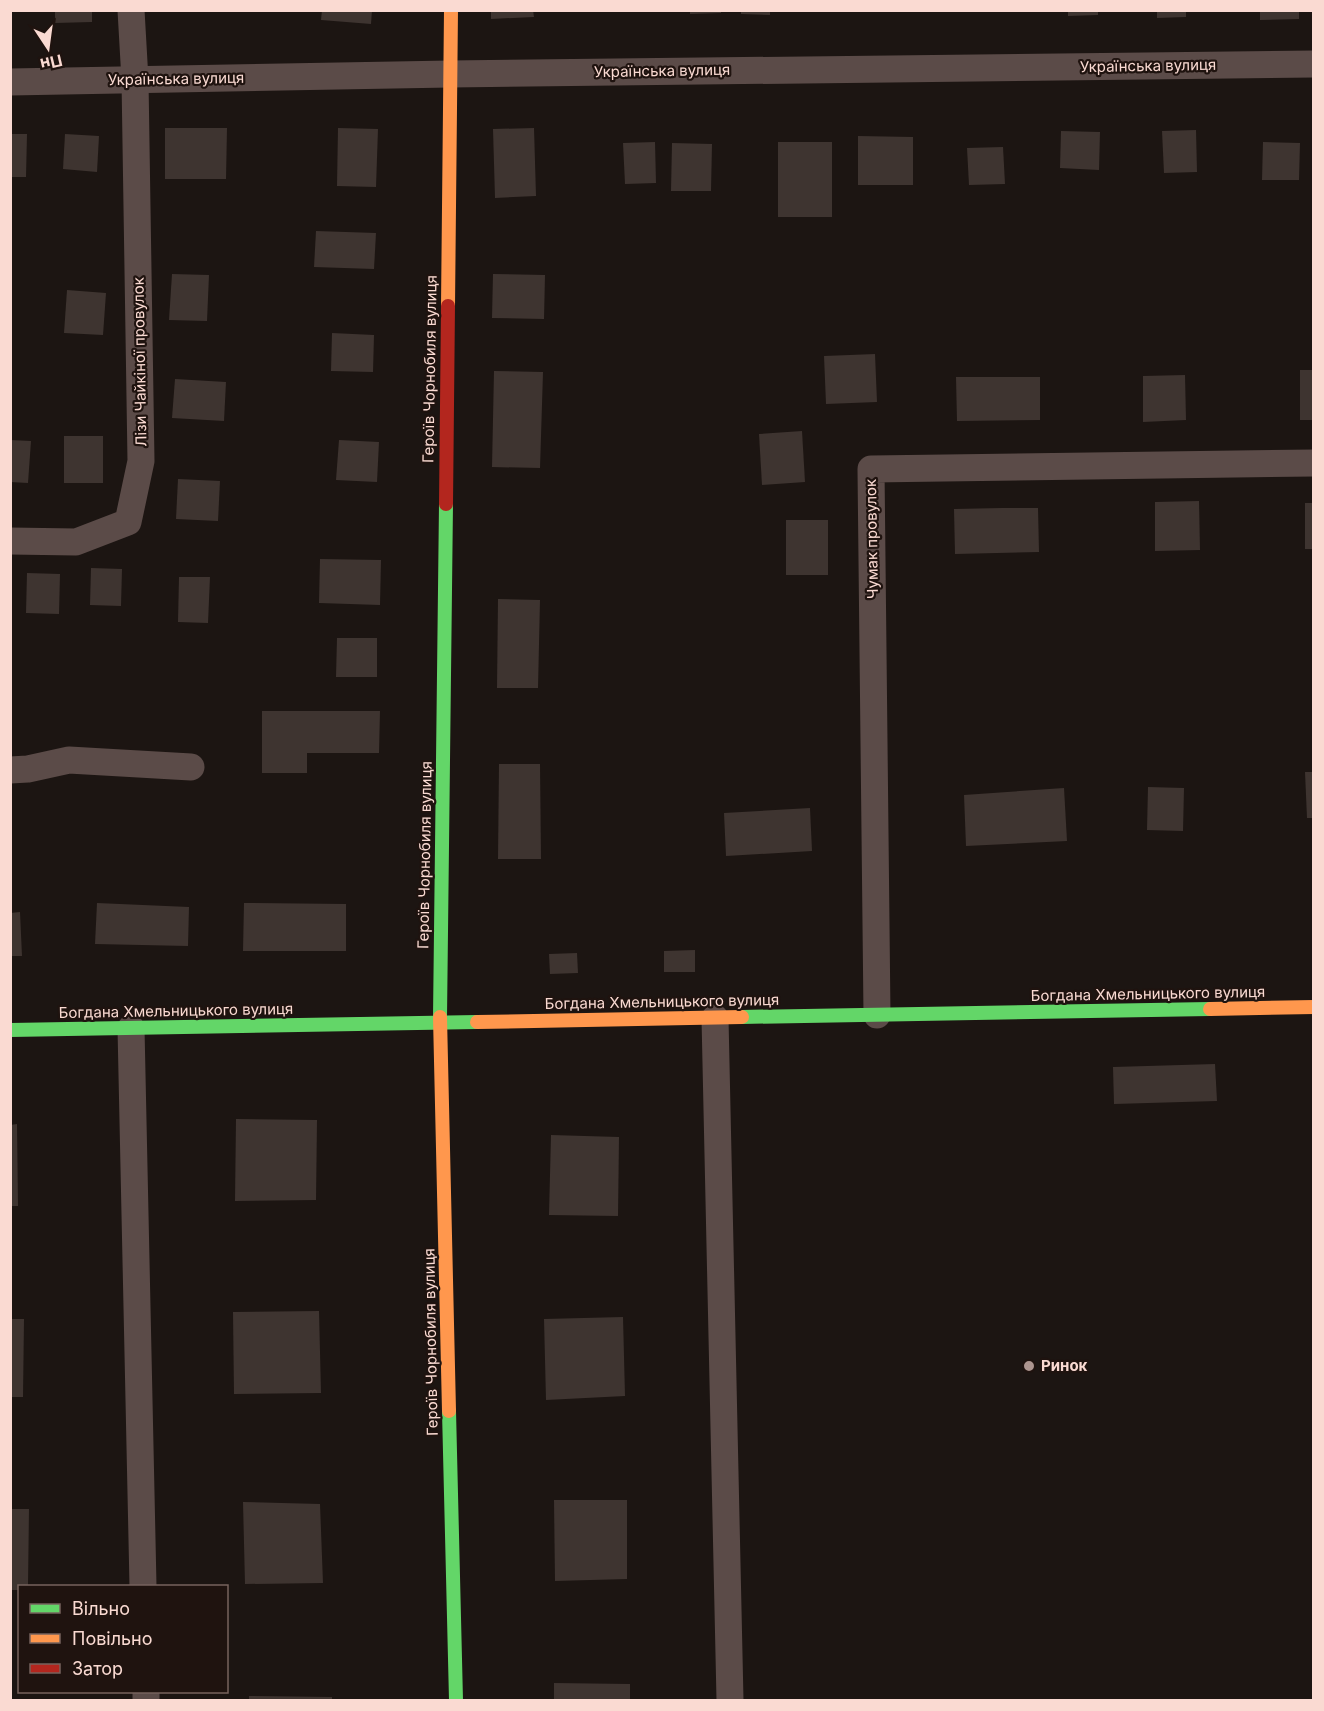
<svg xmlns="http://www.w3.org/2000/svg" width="1324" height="1711" viewBox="0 0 1324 1711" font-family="Inter,sans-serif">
<rect width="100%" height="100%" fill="#1c1512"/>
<g fill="#3e3430">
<polygon points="55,10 92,10 92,22 55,23"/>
<polygon points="322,10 372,10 371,24 321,20"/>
<polygon points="491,10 533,10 534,17 491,19"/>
<polygon points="690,10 721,10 721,13 690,14"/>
<polygon points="741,10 770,10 770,15 741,14"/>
<polygon points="1068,10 1098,10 1098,15 1068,16"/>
<polygon points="1157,10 1186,10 1186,17 1157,18"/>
<polygon points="1260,10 1299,10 1299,19 1260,20"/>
<polygon points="165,128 227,128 226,179 165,179"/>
<polygon points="338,128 378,129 376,187 337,186"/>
<polygon points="534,128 536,196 495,198 493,129"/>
<polygon points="1196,130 1197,172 1164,173 1162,131"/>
<polygon points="1061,131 1100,132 1099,170 1060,168"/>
<polygon points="10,134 27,134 26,177 10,177"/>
<polygon points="65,134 99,136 97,172 63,169"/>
<polygon points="858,136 913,137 913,185 858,185"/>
<polygon points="655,142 656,183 625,184 623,143"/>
<rect x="778" y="142" width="54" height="75"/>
<polygon points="1263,142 1300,143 1299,180 1262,180"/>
<polygon points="672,143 712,144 711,191 671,191"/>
<polygon points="1003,147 1005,184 969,185 967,148"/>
<polygon points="316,231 376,233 374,269 314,267"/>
<polygon points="172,274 209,275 207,321 169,320"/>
<polygon points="493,274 545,275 544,319 492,318"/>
<polygon points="67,290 106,293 103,335 64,333"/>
<polygon points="332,333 374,335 373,372 331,371"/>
<polygon points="875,354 877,402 826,404 824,356"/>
<rect x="1300" y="370" width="14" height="50"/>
<polygon points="494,371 543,372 540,468 492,467"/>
<polygon points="1185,375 1186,420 1143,422 1143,376"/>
<polygon points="956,377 1040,377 1040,420 957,421"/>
<polygon points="175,379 226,382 224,421 172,418"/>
<polygon points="802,431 805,482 762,485 759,434"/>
<rect x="64" y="436" width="39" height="47"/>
<polygon points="10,440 31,441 28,483 10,482"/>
<polygon points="339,440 379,442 377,482 336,480"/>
<polygon points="178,479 220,481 218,521 176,519"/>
<polygon points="1199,501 1200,550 1155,551 1155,502"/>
<rect x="1305" y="503" width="9" height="46"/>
<polygon points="1002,508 1038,508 1039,552 955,554 954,509"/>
<rect x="786" y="520" width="42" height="55"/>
<polygon points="320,559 381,560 380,605 319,603"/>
<polygon points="91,568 122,569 121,606 90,605"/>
<polygon points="27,573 60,574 59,614 26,613"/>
<polygon points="179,577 210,577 208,623 178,622"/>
<polygon points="498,599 540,600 538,688 497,688"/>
<polygon points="337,638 377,638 377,677 336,677"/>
<polygon points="262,711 380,711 379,753 307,753 307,773 262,773"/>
<polygon points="499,764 540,764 541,859 498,859"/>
<polygon points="1305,772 1314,772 1314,818 1307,818"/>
<polygon points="1148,787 1184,788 1183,831 1147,830"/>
<polygon points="1064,788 1067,841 966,846 964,795"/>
<polygon points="810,808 812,851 726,856 724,813"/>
<polygon points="97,903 189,907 188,946 95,944"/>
<polygon points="244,903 346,904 346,951 243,951"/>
<polygon points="20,912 22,956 10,956 10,913"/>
<polygon points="695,950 695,972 664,972 664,951"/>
<polygon points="577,953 578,973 550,974 549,954"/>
<polygon points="1215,1064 1217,1101 1114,1104 1113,1067"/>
<polygon points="236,1119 317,1120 316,1200 235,1201"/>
<polygon points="17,1124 18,1206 10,1206 10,1125"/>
<polygon points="551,1135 619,1137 618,1216 549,1215"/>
<polygon points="319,1311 321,1393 234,1394 233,1312"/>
<polygon points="623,1317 625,1396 546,1400 544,1319"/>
<polygon points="10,1319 24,1319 23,1397 10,1397"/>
<polygon points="554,1500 627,1500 627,1579 555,1581"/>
<polygon points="243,1502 320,1504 323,1583 245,1584"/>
<polygon points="10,1509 29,1509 28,1586 20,1586 20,1590 10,1590"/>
<polygon points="554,1683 630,1684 630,1700 554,1700"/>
<polygon points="249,1696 332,1697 332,1700 249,1700"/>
</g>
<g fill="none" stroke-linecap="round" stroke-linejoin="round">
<g stroke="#5b4b48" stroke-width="27">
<polyline points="10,82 450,74 1314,64"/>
<polyline points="10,541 76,542 128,522 141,461 135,80 131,10"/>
<polyline points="10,770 28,769 69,760 191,767"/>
<polyline points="877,1015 871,469 1314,463"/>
<polyline points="715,1018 730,1700"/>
<polyline points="131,1028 143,1586"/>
<polyline points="146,1692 146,1700"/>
</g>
<g stroke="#63d668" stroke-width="14">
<polyline points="440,1017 446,504"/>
<polyline points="742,1017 1210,1009"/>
<polyline points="10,1030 477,1022"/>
<polyline points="449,1411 456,1700"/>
</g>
<g stroke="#ff974d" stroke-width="14">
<polyline points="448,306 451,10"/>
<polyline points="1210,1009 1314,1007"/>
<polyline points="440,1017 449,1411"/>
<polyline points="477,1022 742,1017"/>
</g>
<polyline stroke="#b3261e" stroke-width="14" points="446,504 448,306"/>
</g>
<circle fill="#ac958f" stroke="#1f130f" stroke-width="2" cx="1029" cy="1366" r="6"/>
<g text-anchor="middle" stroke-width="4.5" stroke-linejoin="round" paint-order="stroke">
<g font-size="15" fill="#fadad2" stroke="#1f130f">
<text transform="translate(1148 66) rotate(-1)" y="5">Українська вулиця</text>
<text transform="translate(662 71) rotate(-1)" y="5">Українська вулиця</text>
<text transform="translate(176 79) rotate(-1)" y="5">Українська вулиця</text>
<text transform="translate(140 362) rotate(-91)" y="5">Лізи Чайкіної провулок</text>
<text transform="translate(430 369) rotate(-89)" y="5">Героїв Чорнобиля вулиця</text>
<text transform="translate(872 539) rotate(-91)" y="5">Чумак провулок</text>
<text transform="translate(425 855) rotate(-89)" y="5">Героїв Чорнобиля вулиця</text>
<text transform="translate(1148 994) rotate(-1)" y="5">Богдана Хмельницького вулиця</text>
<text transform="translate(662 1002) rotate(-1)" y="5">Богдана Хмельницького вулиця</text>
<text transform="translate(176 1011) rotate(-1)" y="5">Богдана Хмельницького вулиця</text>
<text transform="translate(431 1342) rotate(-91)" y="5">Героїв Чорнобиля вулиця</text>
</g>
<g font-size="15" font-weight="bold" fill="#fadad2" stroke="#1f130f" text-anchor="start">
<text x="1041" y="1371">Ринок</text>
</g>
</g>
<rect width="1324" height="1711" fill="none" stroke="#fadad2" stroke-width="24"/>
<rect x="18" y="1585" width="210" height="108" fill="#1f130f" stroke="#77635d" stroke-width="1.5"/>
<rect x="30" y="1604" width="30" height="9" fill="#63d668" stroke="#77635d" stroke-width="1.5"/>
<text x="72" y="1615" font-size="18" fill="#fadad2">Вільно</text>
<rect x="30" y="1634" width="30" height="9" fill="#ff974d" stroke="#77635d" stroke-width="1.5"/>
<text x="72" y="1645" font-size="18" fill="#fadad2">Повільно</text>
<rect x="30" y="1664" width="30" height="9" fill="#b3261e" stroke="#77635d" stroke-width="1.5"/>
<text x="72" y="1675" font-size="18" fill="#fadad2">Затор</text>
<g transform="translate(48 48) rotate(167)" stroke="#1f130f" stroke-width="4.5" paint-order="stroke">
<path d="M0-4.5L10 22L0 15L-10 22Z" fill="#fadad2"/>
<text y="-9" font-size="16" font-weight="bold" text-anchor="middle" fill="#fadad2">Пн</text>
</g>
</svg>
